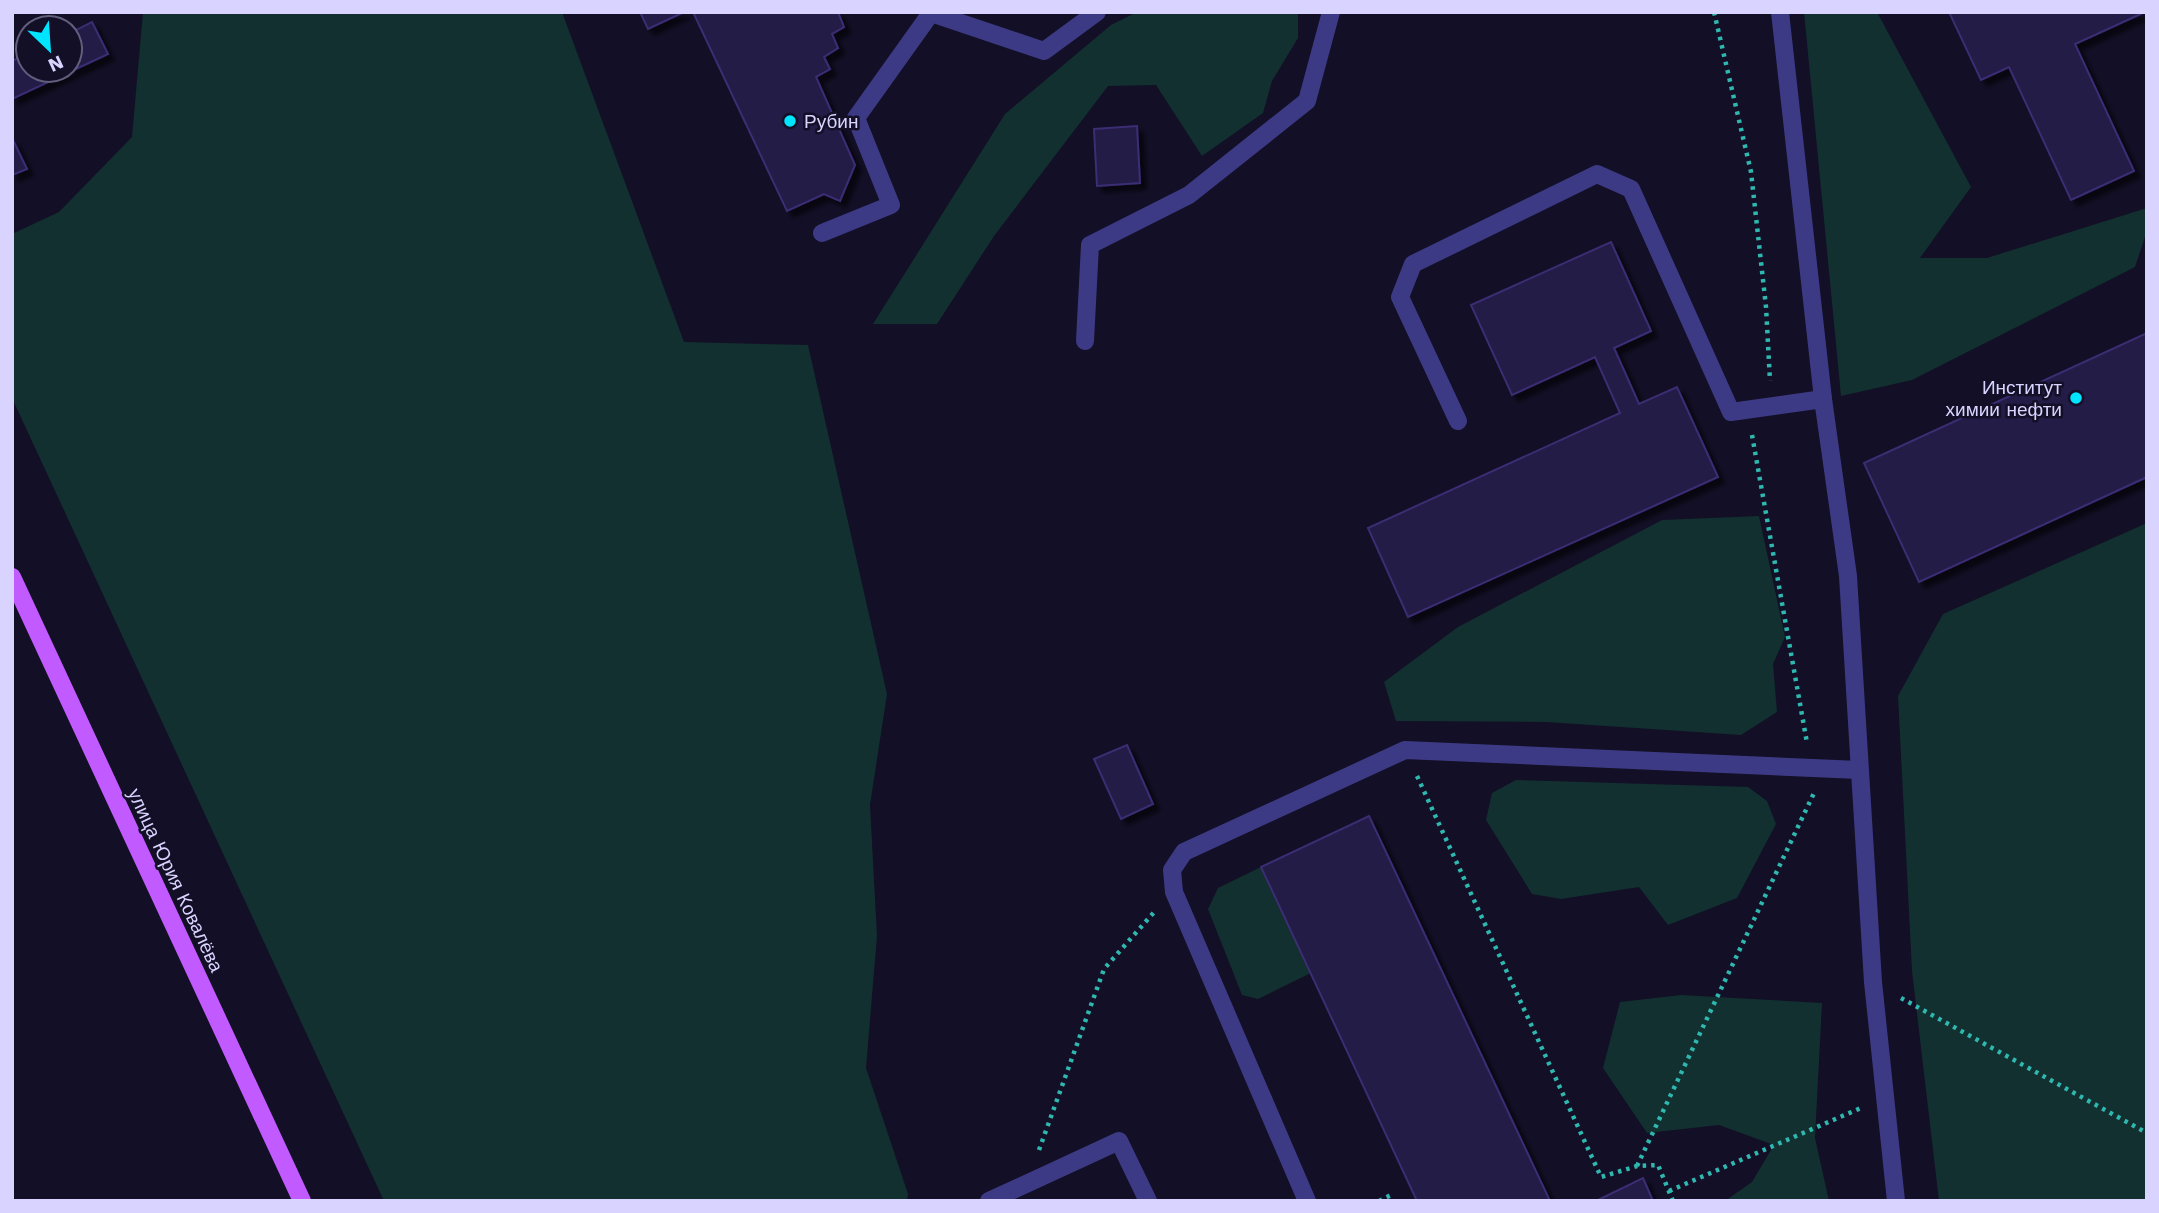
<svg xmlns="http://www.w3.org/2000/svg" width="2159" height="1213" viewBox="0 0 2159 1213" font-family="'Work Sans',sans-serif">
<defs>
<filter id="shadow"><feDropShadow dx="6" dy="6" stdDeviation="2" flood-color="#0009"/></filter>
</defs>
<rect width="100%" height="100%" fill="#130f26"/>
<g fill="#12302f">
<polygon points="143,12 562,12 684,342 808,345 887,694 870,805 877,936 866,1068 908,1194 907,1201 384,1201 12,398 12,234 59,212 132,137"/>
<polygon points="1137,12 1298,12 1298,38 1272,81 1263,113 1202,156 1156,85 1108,86 994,236 937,324 873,324 1005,114 1111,25"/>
<polygon points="1804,12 1877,12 1971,187 1920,258 1987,258 2147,208 2147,231 2135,267 1912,380 1841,396"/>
<polygon points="1759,516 1785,637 1773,664 1777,712 1741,735 1546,722 1396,721 1384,682 1458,627 1662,520"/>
<polygon points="2147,523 2147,1201 1939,1201 1912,971 1898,696 1943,614"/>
<polygon points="1516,780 1748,787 1767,801 1776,824 1737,898 1668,925 1639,887 1561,899 1532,894 1486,820 1492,793"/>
<polygon points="1261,867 1311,973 1258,999 1242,995 1208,909 1218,888"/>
<polygon points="1681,995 1822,1003 1815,1138 1829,1201 1725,1201 1752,1182 1774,1145 1719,1125 1647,1133 1603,1068 1620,1002"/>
</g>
<g fill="#241b47" stroke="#3b2d73" stroke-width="2" filter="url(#shadow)">
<polygon points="640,12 684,12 648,29"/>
<polygon points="693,12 838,12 844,27 832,34 838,48 824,57 830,69 816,77 855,165 840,201 824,194 787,211"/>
<polygon points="1949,12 2145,12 2075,44 2134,171 2071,200 2009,67 1981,80"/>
<polygon points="92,22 108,54 12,99 12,61 28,53 28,70 70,70 70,33"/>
<polygon points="1137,126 1140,183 1097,186 1094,129"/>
<polygon points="12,138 27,169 12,175"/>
<polygon points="1611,242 1651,331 1614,348 1639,404 1677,387 1718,477 1408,617 1368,528 1620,413 1595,357 1512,395 1471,305"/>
<polygon points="2147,333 2147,477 1919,582 1864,463"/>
<polygon points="1127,745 1153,804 1121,819 1094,759"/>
<polygon points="1369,816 1550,1201 1417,1201 1261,867"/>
<polygon points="1643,1178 1653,1201 1596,1201"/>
</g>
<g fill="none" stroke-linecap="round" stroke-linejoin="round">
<g stroke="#2fb8b0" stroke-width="4.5" stroke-dasharray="3.5 5" stroke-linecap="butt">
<polyline points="1714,12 1751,172 1766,307 1770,381"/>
<polyline points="1752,435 1807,743"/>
<polyline points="1417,776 1601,1177 1637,1166 1658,1165 1673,1201"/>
<polyline points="1901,998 2147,1133"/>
<polyline points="1039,1150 1104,969 1156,910"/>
<polyline points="1637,1166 1814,793"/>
<polyline points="1669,1191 1861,1108"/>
<polyline points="1379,1201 1393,1194"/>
</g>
<g stroke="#3d3a85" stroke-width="18">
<polyline points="1780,12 1823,399 1848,576 1873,982 1896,1201"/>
<polyline points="822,233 891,205 856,118 931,13 1044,51 1097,12"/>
<polyline points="1085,341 1090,245 1189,195 1307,101 1331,12"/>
<polyline points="1458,421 1400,297 1413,264 1597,174 1631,189 1731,412 1823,399"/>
<polyline points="989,1201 1119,1141 1148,1201"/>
<polyline points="1307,1201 1174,892 1172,870 1184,852 1405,750 1859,770"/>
</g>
<polyline stroke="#c25bff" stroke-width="18" points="12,577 302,1201"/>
</g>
<g fill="#00e5ff" stroke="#130f26" stroke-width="2.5">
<circle cx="790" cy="121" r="7"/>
<circle cx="2076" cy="398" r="7"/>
</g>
<g text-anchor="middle" stroke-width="5" stroke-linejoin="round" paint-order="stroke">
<g font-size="19" fill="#d9d4ff" stroke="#130f26" text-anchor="start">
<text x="804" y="128">Рубин</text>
<text x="2062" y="394" text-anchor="end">Институт<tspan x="2062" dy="22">химии нефти</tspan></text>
</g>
<g font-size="19" fill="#d9d4ff" stroke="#130f26">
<text transform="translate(176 880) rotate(65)" y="7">улица Юрия Ковалёва</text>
</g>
</g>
<rect width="2159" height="1213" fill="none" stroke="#d9d4ff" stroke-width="28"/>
<g transform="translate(49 49) rotate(155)"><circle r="33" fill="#130f26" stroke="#625e7d" stroke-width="2"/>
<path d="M0-5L12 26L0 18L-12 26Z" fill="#00e5ff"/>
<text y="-10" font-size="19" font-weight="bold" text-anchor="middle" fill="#d9d4ff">N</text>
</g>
</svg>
